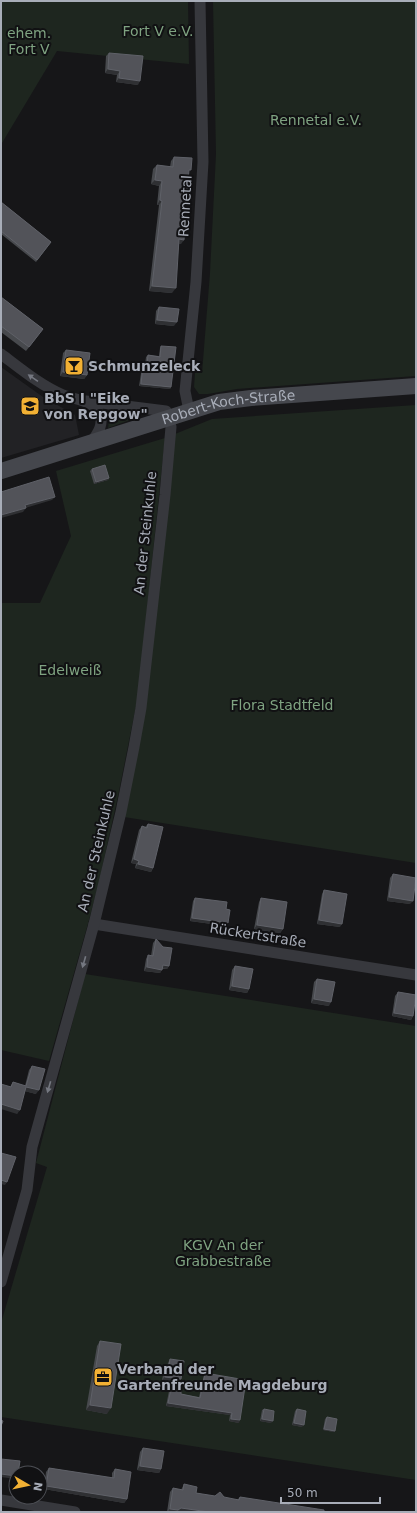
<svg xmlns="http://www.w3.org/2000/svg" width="417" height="1513" viewBox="0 0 417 1513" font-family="'DejaVu Sans',sans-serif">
<rect width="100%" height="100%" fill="#161618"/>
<polygon fill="#222225" points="1,367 43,397 75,415 79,435 1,458"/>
<g fill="#1e261f">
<polygon points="1,1 188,1 189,64 57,51 2,143 1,142"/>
<polygon points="213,1 416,1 416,376 237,389 208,394 199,394 194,387 195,373 202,373 210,273 216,154"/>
<polygon points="416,405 416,863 124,817 175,434 212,419"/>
<polygon points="107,411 138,417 108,428 109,421"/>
<polygon points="165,438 138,696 118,796 99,882 89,920 49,1061 1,1050 1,603 40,603 71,536 56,471"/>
<polygon points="85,974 416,1026 416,1480 1,1417 1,1323 47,1167 36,1163"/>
</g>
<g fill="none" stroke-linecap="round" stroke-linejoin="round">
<g stroke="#37383d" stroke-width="11">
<path d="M 1,354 C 21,369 40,385 63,395 C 76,400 94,400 100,415 C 104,426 96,435 91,443"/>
<polyline points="189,411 185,391 196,282 203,162 200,1"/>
<polyline points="94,924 416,975"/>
<polyline points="1,1282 27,1190 32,1147 94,924 121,812 134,747 141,708 165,495 171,427 166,411 86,401"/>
<polyline points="1,1500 75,1512"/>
</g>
<path stroke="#45474d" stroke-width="16" id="s1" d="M 1,471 L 219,402 L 251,398 L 416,386"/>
</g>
<g fill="#47494d">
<polygon points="109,53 138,85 116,82 117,75 105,73 106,56"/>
<polygon points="174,157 188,175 181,244 179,244 172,293 149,291 159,205 157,205 159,186 151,184 153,169 157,165 170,167 171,161"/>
<polygon points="1,202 51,242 36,262 1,234"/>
<polygon points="1,297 43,329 26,351 1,332"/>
<polygon points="159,307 174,326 155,324 156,311"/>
<polygon points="161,346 171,387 170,389 139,386 142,367 143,365 145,365 146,357 148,355 159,356 160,348"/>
<polygon points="66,350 87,375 84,379 60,376 63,353"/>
<polygon points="92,469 109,478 108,480 94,484 90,471"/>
<polygon points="148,824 153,868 151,872 135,868 136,864 131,863 139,830 142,826 145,827"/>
<polygon points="393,874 410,904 387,901 390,878"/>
<polygon points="324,890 340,927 317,924 322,894"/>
<polygon points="195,898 226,909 228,923 226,926 190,921 193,901"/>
<polygon points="261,898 283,929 280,933 254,929 259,902"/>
<polygon points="156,939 169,966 167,969 162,969 160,973 144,971 146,959 148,955 151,956 153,943"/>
<polygon points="235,966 249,989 247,993 229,990 232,970"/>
<polygon points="317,979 329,1006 311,1003 314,982"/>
<polygon points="398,992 413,1016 411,1020 392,1016 395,996"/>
<polygon points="32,1066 36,1094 25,1091 17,1114 10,1087 13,1082 25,1086 29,1070"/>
<polygon points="100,1341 107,1414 86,1410 97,1346"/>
<polygon points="170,1359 181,1379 179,1383 162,1380 164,1370 167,1366 168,1363"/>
<polygon points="205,1373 239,1423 229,1421 230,1415 166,1406 169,1391 171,1389 181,1394 199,1397 204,1376"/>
<polygon points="264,1409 271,1423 260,1421 262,1410"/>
<polygon points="297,1409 302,1427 292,1425 295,1411"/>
<polygon points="327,1417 335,1431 334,1432 323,1430 325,1419"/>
<polygon points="143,1448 161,1469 159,1473 137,1470 140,1452"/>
<polygon points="49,1468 112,1478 112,1473 115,1469 127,1499 124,1503 44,1489 46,1472"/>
<polygon points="184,1484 196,1493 237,1500 240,1497 324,1512 183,1512 178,1511 177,1512 167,1512 170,1492 173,1488 181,1490"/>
</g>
<g fill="#2f3033">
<polygon points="108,69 120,71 117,75 105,73"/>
<polygon points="119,78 140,81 138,85 116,82"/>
<polygon points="155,180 162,181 159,186 151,184"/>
<polygon points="160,200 162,201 159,205 157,205"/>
<polygon points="179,239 184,240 181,244 176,244"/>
<polygon points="152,286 176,288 172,293 149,291"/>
<polygon points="157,320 177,322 174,326 155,324"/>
<polygon points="63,372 87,375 84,379 60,376"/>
<polygon points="141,384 171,387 170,389 139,386"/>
<polygon points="109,478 108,480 94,484 96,482"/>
<polygon points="55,497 52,500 22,509 25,505"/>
<polygon points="26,508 23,512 1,518 1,515"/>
<polygon points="134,859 139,861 136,864 131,863"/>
<polygon points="138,864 153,868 151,872 135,868"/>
<polygon points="389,897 413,901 410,904 387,901"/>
<polygon points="192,918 228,923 226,926 190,921"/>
<polygon points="319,920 342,924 340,927 317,924"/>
<polygon points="257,925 283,929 280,933 254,929"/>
<polygon points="163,965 169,966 167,969 160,968"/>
<polygon points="147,967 162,970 160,973 144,971"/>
<polygon points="232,986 249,989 247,993 229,990"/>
<polygon points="314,999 331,1002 329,1006 311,1003"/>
<polygon points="394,1013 413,1016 411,1020 392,1016"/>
<polygon points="26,1087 39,1090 36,1094 24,1091"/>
<polygon points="1,1104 20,1110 17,1114 1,1109"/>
<polygon points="1,1180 7,1182 5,1185 1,1184"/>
<polygon points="165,1377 181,1379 179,1383 162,1380"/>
<polygon points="168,1403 232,1413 230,1415 166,1406"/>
<polygon points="90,1405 111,1408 107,1414 86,1410"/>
<polygon points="231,1419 240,1420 239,1423 229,1421"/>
<polygon points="262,1419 273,1421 271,1423 260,1421"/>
<polygon points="294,1423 304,1425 302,1427 292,1425"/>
<polygon points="324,1429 335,1431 334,1432 323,1430"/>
<polygon points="140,1466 161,1469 159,1473 137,1470"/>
<polygon points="1,1474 16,1476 16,1478 15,1479 1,1477"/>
<polygon points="46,1486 127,1499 124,1503 44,1489"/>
<polygon points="181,1508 209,1512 183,1512 178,1511 177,1512 167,1512 170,1509"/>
</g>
<g fill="#525359" stroke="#5f6168">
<polygon points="109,53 143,56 140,81 119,78 120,71 108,69"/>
<polygon points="174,157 192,158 191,170 189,170 185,215 186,215 184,240 179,239 176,288 152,286 162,201 160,200 162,181 155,180 157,165 173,167"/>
<polygon points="1,202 51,242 37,260 1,231"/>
<polygon points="1,297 43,329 29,347 1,326"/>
<polygon points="159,307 179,309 177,322 157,320"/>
<polygon points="161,346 176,347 171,387 141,384 143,365 147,365 148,355 160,357"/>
<polygon points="66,350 90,353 87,375 63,372"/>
<polygon points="105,465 109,478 96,482 92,469"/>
<polygon points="49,477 55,497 25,505 26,508 1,515 1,492"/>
<polygon points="148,824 163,827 153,868 138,864 139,861 134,859 142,826 147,828"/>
<polygon points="393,874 416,878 413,901 389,897"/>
<polygon points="324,890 347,894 342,924 319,920"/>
<polygon points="195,898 227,902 226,909 230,910 228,923 192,918"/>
<polygon points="261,898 287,902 283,929 257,925"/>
<polygon points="156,939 163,947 172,948 169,966 163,965 162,970 147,967 148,955 153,956"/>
<polygon points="235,966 253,969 249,989 232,986"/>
<polygon points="317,979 335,982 331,1002 314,999"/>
<polygon points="398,992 416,995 413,1016 394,1013"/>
<polygon points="32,1066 45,1069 39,1090 26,1087 20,1110 1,1104 1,1084 11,1087 13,1082 26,1086"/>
<polygon points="1,1153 16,1157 7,1182 1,1180"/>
<polygon points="100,1341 121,1344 111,1408 90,1405"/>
<polygon points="170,1359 184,1361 181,1379 165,1377 167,1366 169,1366"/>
<polygon points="205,1373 246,1380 240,1420 231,1419 232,1413 168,1403 171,1389 181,1390 181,1394 200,1398"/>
<polygon points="264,1409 274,1411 273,1421 262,1419"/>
<polygon points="297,1409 306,1411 304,1425 294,1423"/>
<polygon points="327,1417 337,1419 335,1431 324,1429"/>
<polygon points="1,1420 3,1421 1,1426"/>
<polygon points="143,1448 164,1451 161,1469 140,1466"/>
<polygon points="1,1459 20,1461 18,1473 16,1473 16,1476 1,1474"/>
<polygon points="49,1468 114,1478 115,1469 131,1472 127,1499 46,1486"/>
<polygon points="184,1484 197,1487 196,1493 215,1496 220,1492 224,1497 239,1500 240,1497 324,1510 324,1512 209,1512 181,1508 178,1510 170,1509 173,1488 183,1490"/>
</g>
<defs><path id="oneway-solid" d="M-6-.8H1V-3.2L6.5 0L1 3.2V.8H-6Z"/></defs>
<g fill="#757881">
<use href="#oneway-solid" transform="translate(33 378) rotate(-146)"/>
<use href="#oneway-solid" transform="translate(84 962) rotate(106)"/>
<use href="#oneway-solid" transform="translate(49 1087) rotate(106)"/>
</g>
<defs>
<symbol id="bar-square" viewBox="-11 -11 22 22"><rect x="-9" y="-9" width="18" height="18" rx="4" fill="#f2b134" stroke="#111113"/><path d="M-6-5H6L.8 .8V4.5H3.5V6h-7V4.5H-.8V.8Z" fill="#111"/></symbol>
<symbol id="school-square" viewBox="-11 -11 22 22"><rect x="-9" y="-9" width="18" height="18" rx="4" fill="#f2b134" stroke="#111113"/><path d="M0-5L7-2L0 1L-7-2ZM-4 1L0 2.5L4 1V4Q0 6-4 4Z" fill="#111"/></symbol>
<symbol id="office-square" viewBox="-11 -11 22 22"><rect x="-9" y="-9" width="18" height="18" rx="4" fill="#f2b134" stroke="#111113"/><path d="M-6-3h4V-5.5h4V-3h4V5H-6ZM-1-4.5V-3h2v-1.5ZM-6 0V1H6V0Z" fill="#111"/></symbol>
</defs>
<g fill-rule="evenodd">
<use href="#bar-square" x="63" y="355" width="22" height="22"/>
<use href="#school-square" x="19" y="395" width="22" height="22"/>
<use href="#office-square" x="92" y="1366" width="22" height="22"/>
</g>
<g text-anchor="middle" stroke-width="4" stroke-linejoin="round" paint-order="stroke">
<g font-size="14" fill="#7fa381" stroke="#111113">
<text x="158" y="36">Fort V e.V.</text>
<text x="29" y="38">ehem.<tspan x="29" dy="16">Fort V</tspan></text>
<text x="316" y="125">Rennetal e.V.</text>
<text x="70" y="675">Edelweiß</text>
<text x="282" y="710">Flora Stadtfeld</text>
<text x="223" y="1250">KGV An der<tspan x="223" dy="16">Grabbestraße</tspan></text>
</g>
<g font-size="14" fill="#a8adb8" stroke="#111113">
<text transform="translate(185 206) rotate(-87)" y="5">Rennetal</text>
<text dy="5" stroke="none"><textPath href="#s1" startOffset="237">Robert-Koch-Straße</textPath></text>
<text transform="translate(145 533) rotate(-84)" y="5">An der Steinkuhle</text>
<text transform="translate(96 851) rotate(-77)" y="5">An der Steinkuhle</text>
<text transform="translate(258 935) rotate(9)" y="5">Rückertstraße</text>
</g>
<g font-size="14" font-weight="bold" fill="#a8adb8" stroke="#111113" text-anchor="start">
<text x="88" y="371">Schmunzeleck</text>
<text x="44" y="403">BbS I "Eike<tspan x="44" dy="16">von Repgow"</tspan></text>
<text x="117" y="1374">Verband der<tspan x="117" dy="16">Gartenfreunde Magdeburg</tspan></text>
</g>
</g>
<rect width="417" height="1513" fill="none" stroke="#a8adb8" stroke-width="4"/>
<g transform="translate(28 1485) rotate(99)"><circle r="19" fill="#111113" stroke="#4d4f55"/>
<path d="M0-3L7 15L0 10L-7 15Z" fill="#f2b134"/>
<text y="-6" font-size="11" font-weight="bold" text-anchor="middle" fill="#a8adb8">N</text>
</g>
<path d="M281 1497v6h99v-6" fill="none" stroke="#a8adb8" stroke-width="2"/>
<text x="287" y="1497" font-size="12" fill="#a8adb8" stroke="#111113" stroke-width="3" paint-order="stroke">50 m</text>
</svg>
